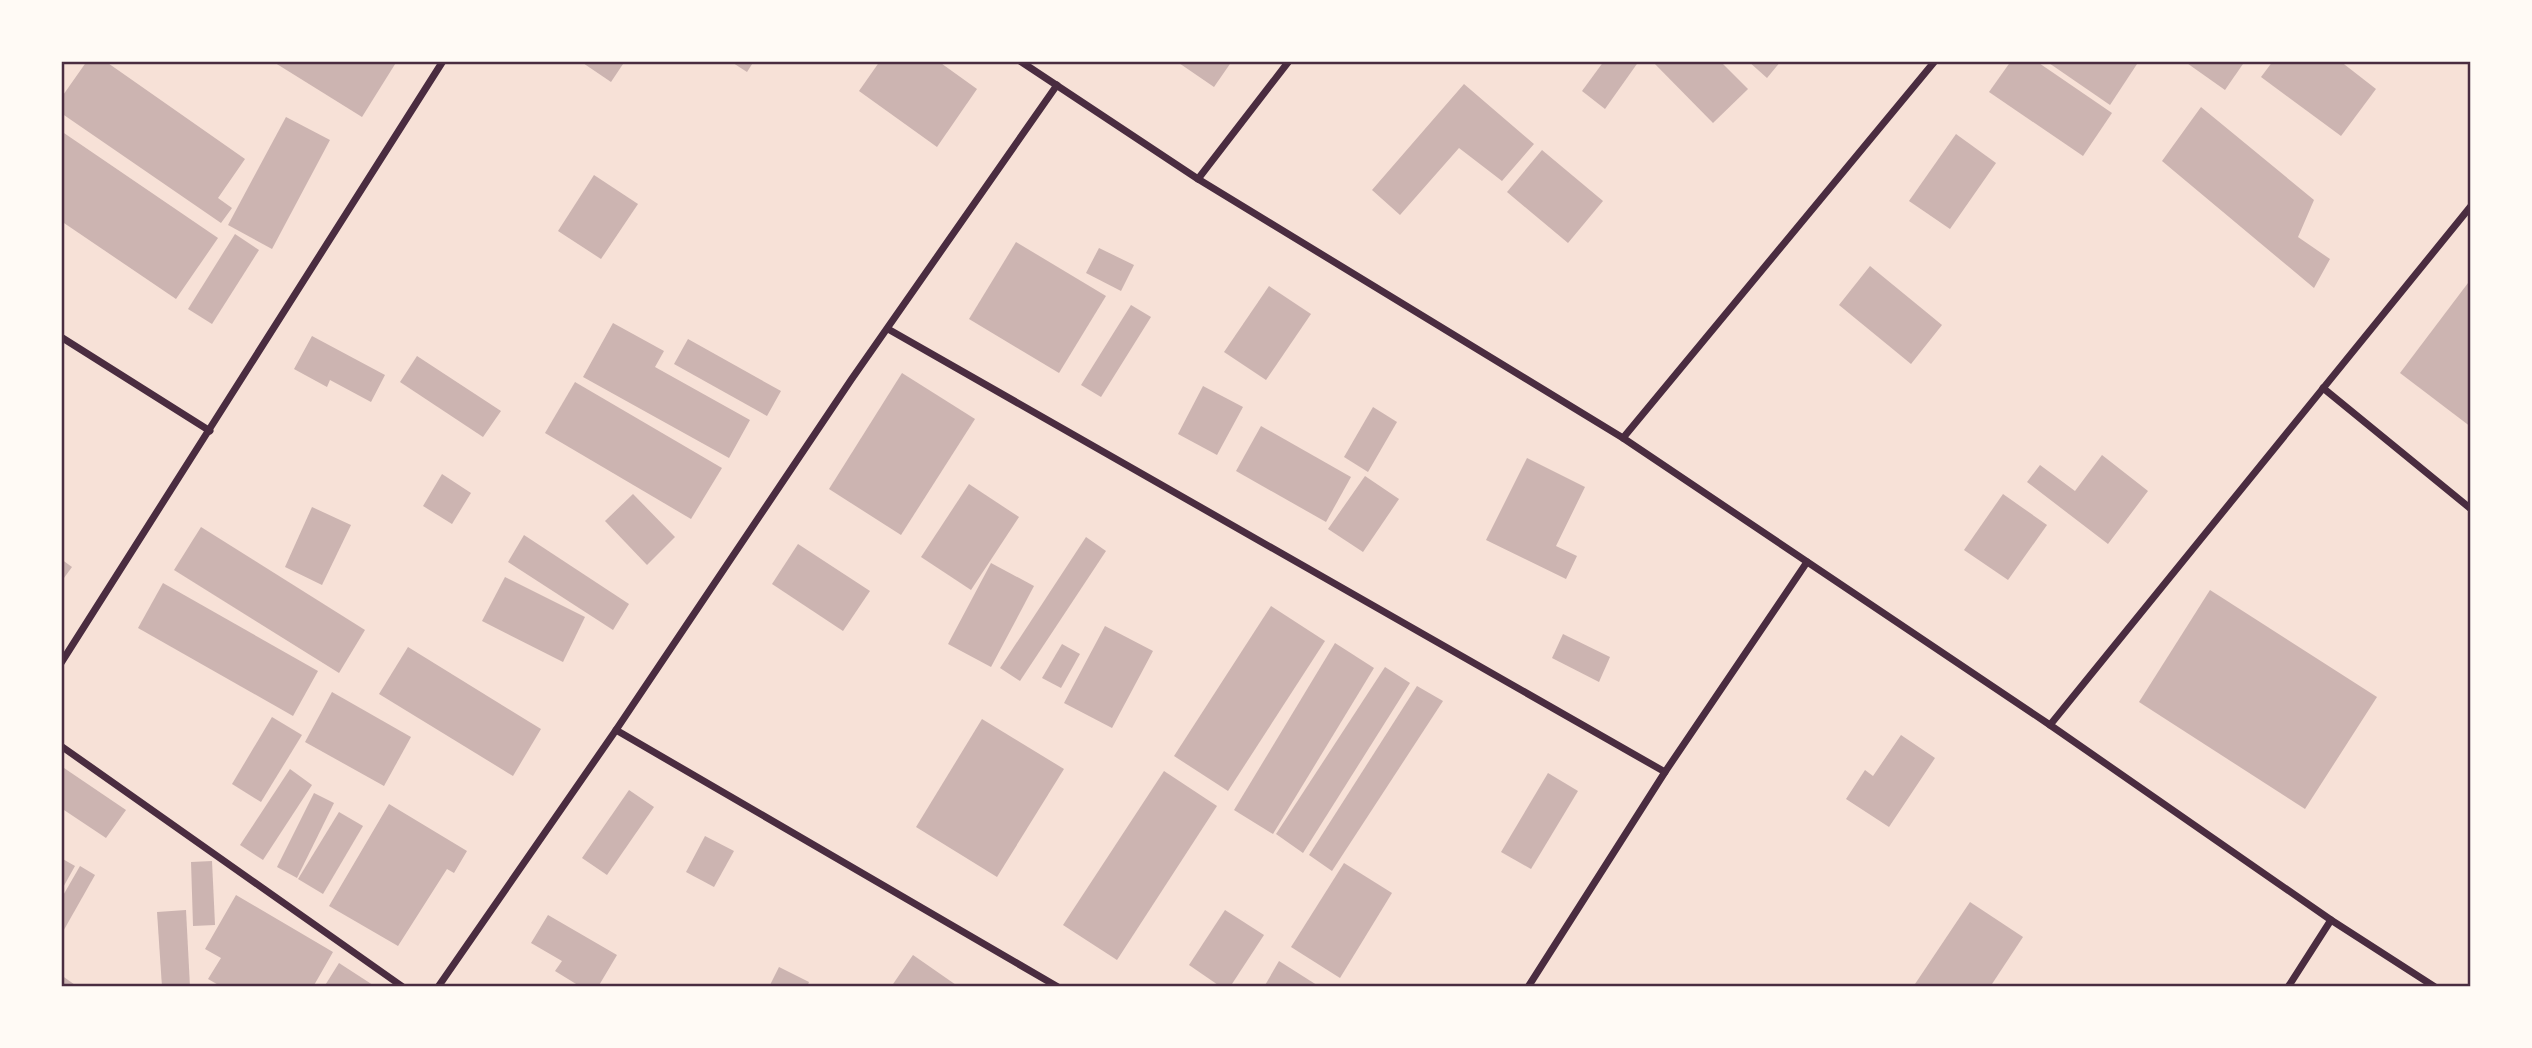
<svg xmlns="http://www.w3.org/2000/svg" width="2532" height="1048" viewBox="0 0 2532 1048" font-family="Quicksand,sans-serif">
<rect width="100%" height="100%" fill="#f7e1d7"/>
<g fill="#ccb4b1">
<polygon points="87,61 105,61 245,159 218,198 232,208 221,223 61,113 61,98"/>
<polygon points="272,61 397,61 362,117"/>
<polygon points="580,61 625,61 611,82"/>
<polygon points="730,61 754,61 747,72"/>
<polygon points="880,61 938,61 977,89 937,147 859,91"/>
<polygon points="1176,61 1232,61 1214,87"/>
<polygon points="1604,61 1639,61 1605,109 1582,91"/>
<polygon points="1652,61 1720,61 1748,89 1713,123"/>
<polygon points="1748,61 1781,61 1767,78"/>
<polygon points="2011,61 2036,61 2112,113 2083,156 1989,92"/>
<polygon points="2046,61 2139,61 2110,105"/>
<polygon points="2184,61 2245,61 2225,90"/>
<polygon points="2273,61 2340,61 2376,89 2341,136 2261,77"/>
<polygon points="1464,84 1534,144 1502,181 1459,148 1400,215 1372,190"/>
<polygon points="2201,107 2314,200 2298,237 2330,259 2314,288 2162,161"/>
<polygon points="286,117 330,140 272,249 228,225"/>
<polygon points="61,131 218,238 176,299 61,221"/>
<polygon points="1956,134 1996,163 1950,229 1909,201"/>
<polygon points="1542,150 1603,201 1568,243 1507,192"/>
<polygon points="594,175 638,204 601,259 558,231"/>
<polygon points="235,234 259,250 212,324 188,309"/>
<polygon points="1016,242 1106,296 1059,373 969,319"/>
<polygon points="1099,248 1134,265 1121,291 1086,273"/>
<polygon points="1870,266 1942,325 1911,364 1839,305"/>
<polygon points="2468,283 2471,285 2471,427 2400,373"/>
<polygon points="1269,286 1311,314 1266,380 1224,352"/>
<polygon points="1131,305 1151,317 1101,397 1081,385"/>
<polygon points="613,323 664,351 655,367 750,420 729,458 583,377"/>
<polygon points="312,336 385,375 371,402 330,380 327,387 294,369"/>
<polygon points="688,339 781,391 767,416 674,364"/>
<polygon points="417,356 501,411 483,437 400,382"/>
<polygon points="902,373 975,419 901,535 829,489"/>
<polygon points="575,382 722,468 691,519 545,433"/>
<polygon points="1203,386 1243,407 1217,455 1178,434"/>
<polygon points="1373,407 1397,422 1368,472 1344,457"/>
<polygon points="1261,426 1351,477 1326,522 1236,471"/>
<polygon points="2102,455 2148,491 2108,544 2027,482 2040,465 2075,491"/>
<polygon points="1527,458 1585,487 1556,546 1577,556 1566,579 1486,540"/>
<polygon points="442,474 471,493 452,524 423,506"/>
<polygon points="1365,476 1399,499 1363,552 1328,529"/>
<polygon points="969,484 1019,517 971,590 921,557"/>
<polygon points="633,494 675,537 647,565 605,521"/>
<polygon points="2003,494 2047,525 2008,580 1964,550"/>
<polygon points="312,507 351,525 322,585 285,567"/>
<polygon points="201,527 365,630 339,673 174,570"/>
<polygon points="524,535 629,604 613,630 508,562"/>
<polygon points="1086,537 1106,551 1020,681 1000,668"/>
<polygon points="798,544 870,591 843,631 772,584"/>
<polygon points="61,559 72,567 61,582"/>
<polygon points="991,563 1034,586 991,667 948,644"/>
<polygon points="505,577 585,617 563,662 482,621"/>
<polygon points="163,583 318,671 293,716 138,628"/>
<polygon points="2210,590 2377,697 2305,809 2139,702"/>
<polygon points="1271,606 1325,641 1228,791 1174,756"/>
<polygon points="1105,626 1153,651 1112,728 1064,703"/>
<polygon points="1563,634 1610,657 1599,682 1552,658"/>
<polygon points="1335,643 1374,668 1273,834 1234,810"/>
<polygon points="1062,644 1080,654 1061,688 1042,678"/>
<polygon points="408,647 541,729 513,776 379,694"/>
<polygon points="1385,667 1410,683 1303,853 1276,834"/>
<polygon points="1417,686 1443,701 1332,871 1309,855"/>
<polygon points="332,692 411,737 384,786 305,742"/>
<polygon points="272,717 302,735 261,802 232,784"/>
<polygon points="982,719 1064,769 997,877 916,827"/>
<polygon points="1901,735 1935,758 1889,827 1846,799 1865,770 1873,776"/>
<polygon points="64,768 126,810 106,838 61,808 61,771"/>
<polygon points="290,769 312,785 263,860 240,845"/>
<polygon points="1164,771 1217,806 1117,960 1063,925"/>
<polygon points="1548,773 1578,791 1531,869 1501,852"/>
<polygon points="629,790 654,807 607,875 582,858"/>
<polygon points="314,793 334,803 297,878 277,867"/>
<polygon points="389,804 467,851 454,873 447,869 398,946 329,906"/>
<polygon points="339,812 363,826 323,894 298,879"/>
<polygon points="705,836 734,851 714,887 686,872"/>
<polygon points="61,858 75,866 61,891"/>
<polygon points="212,861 215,925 193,926 191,862"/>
<polygon points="1344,863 1392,893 1340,978 1291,947"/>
<polygon points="80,866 95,875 61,935 61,899"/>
<polygon points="236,895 333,952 313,987 222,987 208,979 221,958 205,949"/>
<polygon points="1970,902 2023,937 1990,987 1913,987"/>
<polygon points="186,910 190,987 162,987 157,912"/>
<polygon points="1225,910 1264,935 1230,987 1221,987 1189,965"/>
<polygon points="548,915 617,955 598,987 581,987 555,971 562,961 531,943"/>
<polygon points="913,955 959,987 891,987"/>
<polygon points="1279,961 1320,987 1264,987"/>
<polygon points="339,963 376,987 324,987"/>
<polygon points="779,967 809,982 807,987 769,987"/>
<polygon points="61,975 78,987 61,987"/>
</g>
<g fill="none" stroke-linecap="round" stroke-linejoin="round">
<g stroke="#4a2c40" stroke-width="7">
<polyline points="1020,61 1198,179 1623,438 2050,725 2331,920 2435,987"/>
<polyline points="1198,179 1289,61"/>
<polyline points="888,329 1665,772"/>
<polyline points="61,337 210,431"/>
<polyline points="2323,388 2471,509"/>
<polyline points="1623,438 1935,61"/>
<polyline points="61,663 443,61"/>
<polyline points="2050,725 2471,206"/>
<polyline points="616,730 1058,987"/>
<polyline points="61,746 403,987"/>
<polyline points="438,987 616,730 851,380 1057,85"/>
<polyline points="1528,987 1665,772 1807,562"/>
<polyline points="2288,987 2331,920"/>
</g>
</g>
<rect width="2532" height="1048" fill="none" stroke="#fffaf5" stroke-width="126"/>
<rect x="63" y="63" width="2406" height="922" fill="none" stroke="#4a2c40" stroke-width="2.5"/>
</svg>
